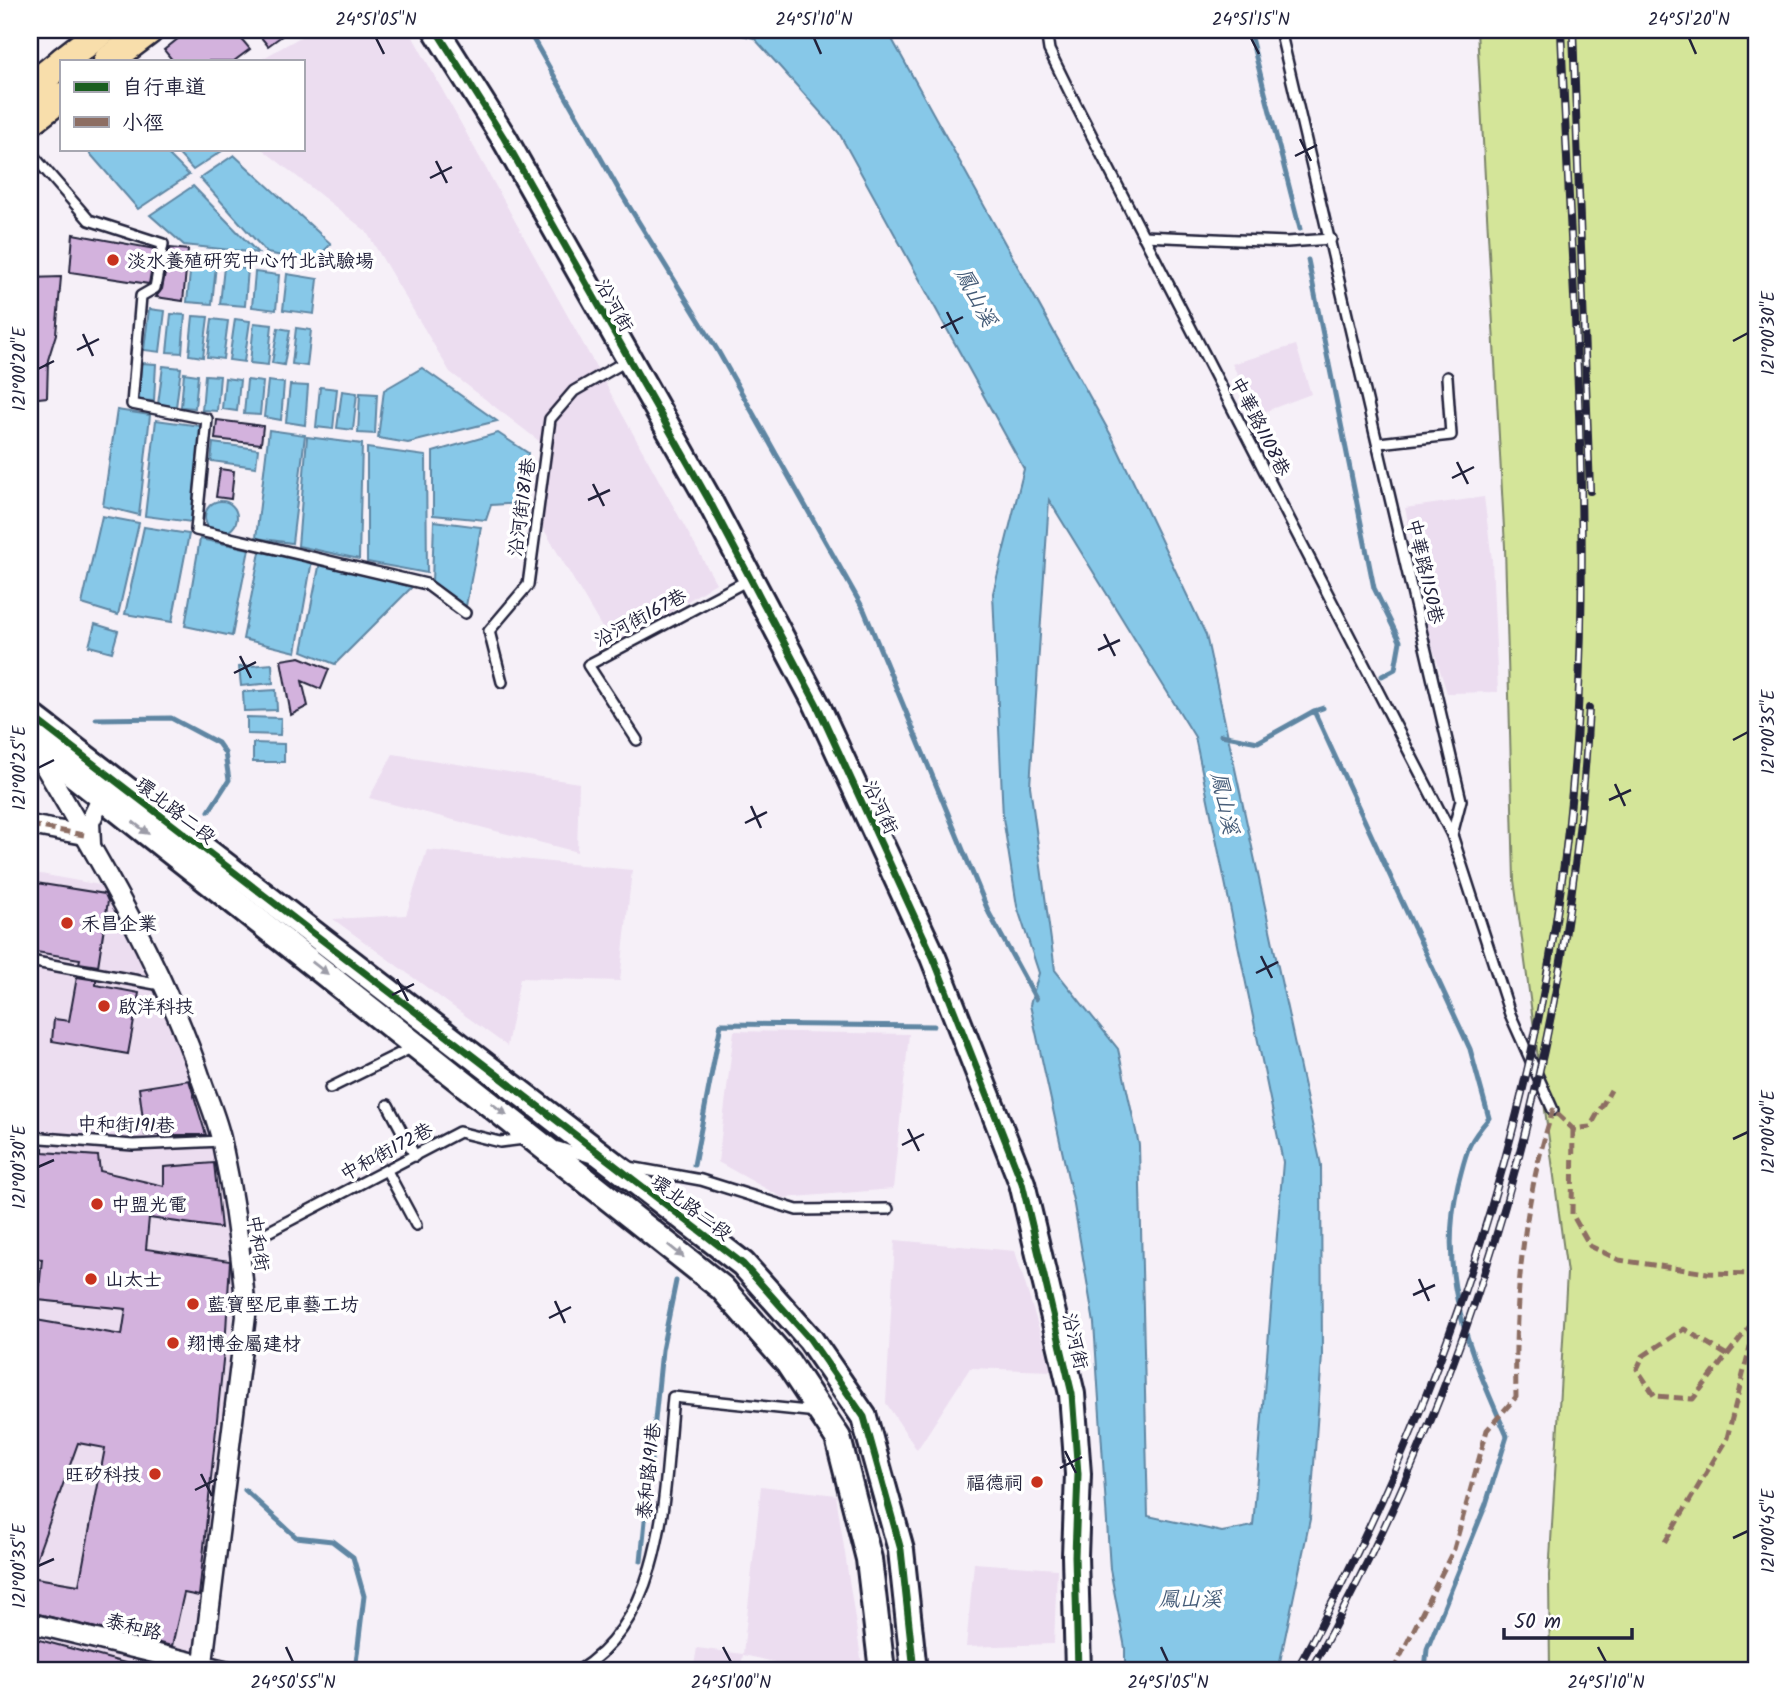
<svg xmlns="http://www.w3.org/2000/svg" width="1787" height="1701" viewBox="0 0 1787 1701" font-family="Kalam,'LXGW WenKai TC',sans-serif">
<rect width="100%" height="100%" fill="#f6f0f8"/>
<filter id="ink" filterUnits="userSpaceOnUse"><feTurbulence type="fractalNoise" baseFrequency=".0143" numOctaves="2"/><feDisplacementMap in="SourceGraphic" scale="14" xChannelSelector="R" yChannelSelector="G"/><feConvolveMatrix kernelMatrix="1 2 1 2 8 2 1 2 1" color-interpolation-filters="sRGB"/></filter>
<g filter="url(#ink)">
<g fill="#ecddf0">
<polygon points="313,30 409,30 716,583 614,648 537,518 539,441 450,372 366,231 262,149 303,149 303,61 258,61"/>
<polygon points="1296,345 1311,394 1258,414 1232,364"/>
<polygon points="1484,497 1492,560 1498,692 1447,693 1428,632 1418,567 1405,508"/>
<polygon points="393,754 579,783 577,852 369,798"/>
<polygon points="427,850 632,870 620,981 520,978 507,1046 333,919 406,915"/>
<polygon points="30,872 105,886 182,1041 217,1155 237,1274 200,1671 30,1671"/>
<polygon points="734,1031 909,1034 893,1189 783,1198 718,1162"/>
<polygon points="895,1240 1015,1251 1052,1371 970,1368 917,1450 886,1403"/>
<polygon points="761,1486 836,1495 863,1671 816,1671 743,1655 740,1671 693,1671 697,1648 743,1654"/>
<polygon points="974,1563 1057,1569 1054,1644 966,1647"/>
</g>
<polygon fill="#d4e599" stroke="#7b846a" stroke-width="2" points="1477,30 1757,30 1757,1671 1550,1671 1549,1575 1567,1273 1514,880 1505,547"/>
<g fill="#87c8e8" stroke="#5f86a3" stroke-width="2" fill-rule="evenodd">
<path d="M 722,30 L 887,30 L 1112,437 L 1206,635 L 1321,1165 L 1322,1356 L 1310,1519 L 1278,1671 L 1125,1671 L 1125,1648 L 1110,1569 L 1094,1323 L 1074,1205 L 1030,1005 L 1039,973 L 1017,906 L 1003,818 L 993,593 L 1024,469 L 839,133 L 754,38 ZM 1049,500 L 1195,737 L 1283,1162 L 1253,1526 L 1222,1532 L 1148,1516 L 1139,1145 L 1118,1049 L 1055,970 L 1030,786 Z"/>
<polygon points="86,149 163,149 189,175 138,209"/>
<polygon points="174,149 225,149 193,170"/>
<polygon points="234,155 331,244 313,262 267,253 200,178"/>
<polygon points="193,186 258,253 184,245 150,215"/>
<polygon points="191,263 216,265 212,304 187,302"/>
<polygon points="224,267 248,269 245,306 220,304"/>
<polygon points="255,272 279,275 276,310 252,307"/>
<polygon points="287,274 318,279 314,314 283,310"/>
<polygon points="149,309 165,311 160,352 144,350"/>
<polygon points="171,314 185,315 182,353 167,352"/>
<polygon points="193,316 208,317 203,357 189,355"/>
<polygon points="212,319 228,321 223,359 207,357"/>
<polygon points="235,319 250,321 244,362 229,360"/>
<polygon points="254,323 272,325 268,365 250,363"/>
<polygon points="278,328 290,330 284,365 272,363"/>
<polygon points="296,328 311,330 307,366 292,364"/>
<polygon points="141,363 156,364 154,401 138,400"/>
<polygon points="163,366 181,368 176,407 158,404"/>
<polygon points="422,368 497,421 408,443 378,438 384,390"/>
<polygon points="184,373 198,375 195,408 181,407"/>
<polygon points="205,375 220,376 217,411 202,410"/>
<polygon points="225,378 240,380 237,411 222,409"/>
<polygon points="247,380 263,382 260,415 244,414"/>
<polygon points="268,381 284,383 281,420 264,417"/>
<polygon points="290,385 308,386 305,425 286,422"/>
<polygon points="320,387 337,389 333,429 316,427"/>
<polygon points="342,391 357,393 353,430 337,428"/>
<polygon points="360,393 377,394 375,434 358,433"/>
<polygon points="117,410 150,415 139,515 103,506"/>
<polygon points="156,420 201,426 191,522 145,516"/>
<polygon points="269,430 305,435 292,543 256,538"/>
<polygon points="498,433 528,453 521,503 491,505 486,520 433,515 433,452"/>
<polygon points="307,437 362,444 359,559 298,546"/>
<polygon points="213,443 258,449 256,467 211,461"/>
<polygon points="367,448 426,456 427,573 367,562"/>
<circle cx="221" cy="517" r="16"/>
<polygon points="102,516 139,523 118,615 82,604"/>
<polygon points="434,521 481,527 466,606 432,582"/>
<polygon points="144,527 189,534 172,622 125,614"/>
<polygon points="200,539 249,549 232,636 185,626"/>
<polygon points="260,552 312,560 296,652 243,639"/>
<polygon points="320,562 412,587 335,664 302,651"/>
<polygon points="95,624 118,631 112,652 89,646"/>
<polygon points="272,664 273,683 241,686 239,667"/>
<polygon points="276,690 277,710 244,711 243,692"/>
<polygon points="247,717 281,718 280,735 247,734"/>
<polygon points="253,743 284,744 284,762 253,762"/>
</g>
<g fill="none" stroke-linecap="round" stroke-linejoin="round">
<g stroke="#5f86a3" stroke-width="5">
<polyline points="528,30 619,190 718,351 864,610 989,913 1036,999"/>
<polyline points="1249,30 1300,229"/>
<polyline points="1308,260 1374,588 1400,641 1395,669 1382,676"/>
<path d="M 1323,708 L 1314,711 L 1470,1049 L 1489,1118 C 1466,1145 1467,1150 1458,1184 C 1436,1277 1470,1352 1507,1436 L 1486,1504 L 1427,1649 L 1425,1671"/>
<polyline points="96,719 171,718 218,743 225,753 229,780 209,811"/>
<polyline points="1221,735 1258,742 1314,711"/>
<polyline points="694,1165 721,1024 934,1026"/>
<polyline points="245,1490 296,1537 332,1541 353,1557 364,1596 355,1671"/>
<polyline points="641,1561 662,1350 676,1281"/>
</g>
</g>
<g fill="#d3b2dd" stroke="#22223b" stroke-width="2">
<polygon points="189,30 234,30 250,49 234,61 173,61 164,50"/>
<polygon points="255,30 290,30 268,46"/>
<polygon points="73,234 155,249 149,284 70,272"/>
<polygon points="170,248 188,250 183,301 156,297 162,289"/>
<polygon points="61,277 56,334 48,360 47,397 30,399 30,278"/>
<polygon points="217,420 263,426 261,444 215,439"/>
<polygon points="220,469 234,471 231,499 216,497"/>
<polygon points="300,657 329,669 321,689 302,681 308,706 291,715 281,660"/>
<polygon points="30,882 105,894 108,901 98,966 79,963 80,959 30,951"/>
<polygon points="77,977 96,980 96,985 139,993 128,1054 52,1041 54,1019 69,1021"/>
<polygon points="189,1080 206,1135 145,1135 139,1088"/>
<polygon points="30,1147 43,1148 43,1152 98,1156 100,1171 164,1186 164,1167 214,1163 221,1228 149,1218 146,1249 230,1261 226,1331 199,1596 184,1593 172,1646 30,1612 30,1577 79,1585 105,1448 78,1443 30,1576 30,1319 122,1335 126,1309 38,1300 42,1259 30,1258"/>
<polygon points="32,1638 140,1667 139,1671 30,1671"/>
</g>
<g fill="none" stroke-linecap="round" stroke-linejoin="round">
<defs>
<g id="lane">
<polyline points="1046,30 1049,50 1075,103 1452,835 1510,1014 1553,1110"/>
<polyline points="1280,30 1461,800 1452,835"/>
<polyline points="30,152 89,220 163,244 155,288 141,296 132,404 207,419 196,530 426,584 465,613"/>
<polyline points="1143,236 1287,242 1331,239"/>
<polyline points="1379,443 1451,435 1447,377"/>
<polyline points="502,682 489,631 528,585 550,419 574,391 628,360"/>
<polyline points="637,740 588,665 750,579"/>
<polyline points="30,961 161,985"/>
<polyline points="330,1088 413,1047"/>
<polyline points="388,1105 415,1156"/>
<polyline points="30,1137 133,1145 222,1141"/>
<polyline points="558,1147 592,1158"/>
<polyline points="629,1167 701,1180 797,1210 888,1209"/>
<polyline points="387,1171 416,1225"/>
<polyline points="239,1247 459,1132 500,1142 524,1139"/>
<path d="M 578,1671 C 667,1616 664,1489 673,1397 L 817,1412"/>
</g>
<g id="street">
<path d="M 33,747 C 96,854 163,964 202,1082 C 209,1102 218,1122 222,1143 C 234,1199 242,1258 246,1316 L 202,1671"/>
<polyline points="30,825 84,835"/>
<polyline points="91,844 90,822 102,797 101,788"/>
<polyline points="30,1623 228,1671"/>
</g>
<g id="secondary">
<polyline points="436,30 504,138 710,502 817,705 933,957 1022,1183 1072,1394 1078,1474 1075,1556 1078,1671"/>
<polyline points="30,715 743,1264 810,1339 864,1417 901,1550 914,1671"/>
<polyline points="30,740 722,1288 788,1363 838,1438 869,1559 882,1671"/>
</g>
<g id="primary">
<polyline points="63,61 103,30"/>
<polyline points="108,61 149,30"/>
<polyline points="30,88 61,63"/>
<polyline points="30,121 61,97"/>
</g>
</defs>
<use href="#lane" stroke="#22223b" stroke-width="14"/>
<use href="#street" stroke="#22223b" stroke-width="23"/>
<use href="#secondary" stroke="#22223b" stroke-width="30"/>
<use href="#primary" stroke="#22223b" stroke-width="33"/>
<use href="#lane" stroke="#fff" stroke-width="9"/>
<use href="#street" stroke="#fff" stroke-width="18"/>
<use href="#secondary" stroke="#fff" stroke-width="24"/>
<use href="#primary" stroke="#f8deab" stroke-width="28"/>
<defs>
<g id="rail">
<polyline points="1573,30 1590,491"/>
<path d="M 1296,1671 C 1459,1375 1560,1049 1578,709 C 1590,483 1570,256 1561,30"/>
<path d="M 1310,1671 C 1476,1376 1571,1047 1589,708"/>
</g>
</defs>
<use href="#rail" stroke="#22223b" stroke-width="8"/>
<use href="#rail" stroke="#fff" stroke-width="5" stroke-dasharray="16" stroke-linecap="butt"/>
<g stroke="#8d6e63" stroke-width="5" stroke-dasharray="10 5" stroke-linecap="butt">
<polyline points="30,825 84,835"/>
<polyline points="1573,1129 1572,1214 1590,1246 1619,1260 1707,1273 1757,1274"/>
<polyline points="1727,1355 1684,1329 1643,1356 1637,1369 1655,1396 1693,1399 1757,1317"/>
<polyline points="1665,1542 1727,1438 1757,1319"/>
<path d="M 1393,1671 L 1454,1549 L 1487,1430 L 1516,1397 C 1514,1301 1523,1201 1553,1110 L 1573,1129 L 1590,1127 L 1611,1090"/>
</g>
<defs>
<g id="cycleway">
<polyline points="436,30 504,138 710,502 817,705 933,957 1022,1183 1072,1394 1078,1474 1075,1556 1078,1671"/>
<polyline points="30,715 743,1264 810,1339 864,1417 901,1550 914,1671"/>
</g>
</defs>
<use href="#cycleway" stroke="#fff" stroke-width="11"/>
<use href="#cycleway" stroke="#1b5e20" stroke-width="7"/>
</g>
<defs><path id="oneway-solid" d="M-6-.8H1V-3.2L6.5 0L1 3.2V.8H-6Z" transform="scale(1.75)"/></defs>
<g fill="#9c9ca7">
<use href="#oneway-solid" transform="translate(141 828) rotate(38)"/>
<use href="#oneway-solid" transform="translate(320 968) rotate(38)"/>
<use href="#oneway-solid" transform="translate(499 1109) rotate(38)"/>
<use href="#oneway-solid" transform="translate(676 1251) rotate(39)"/>
</g>
</g>
<path fill="none" stroke="#22223b" stroke-width="2.5" d="M 376,38 L 384,54M 814,38 L 821,54M 1251,38 L 1259,54M 1689,38 L 1696,54M 1300,139 L 1311,161M 1295,156 L 1317,145M 436,161 L 447,183M 430,178 L 452,167M 947,312 L 958,334M 941,328 L 963,317M 83,334 L 93,356M 1733,341 L 1748,333M 77,350 L 99,339M 38,369 L 54,361M 1457,462 L 1468,484M 1452,478 L 1474,467M 593,484 L 604,506M 588,500 L 610,490M 1104,634 L 1115,656M 1098,650 L 1120,640M 240,656 L 251,678M 234,673 L 256,662M 1733,740 L 1748,732M 38,768 L 54,760M 1615,784 L 1625,806M 1609,800 L 1631,790M 751,806 L 761,828M 745,823 L 767,812M 1261,956 L 1272,978M 1256,973 L 1278,962M 397,979 L 408,1001M 392,995 L 414,984M 908,1129 L 919,1151M 1733,1139 L 1748,1132M 902,1145 L 924,1134M 38,1167 L 54,1160M 1419,1279 L 1429,1301M 1413,1295 L 1435,1285M 555,1301 L 565,1323M 549,1318 L 571,1307M 1065,1451 L 1076,1473M 1060,1468 L 1082,1457M 201,1474 L 212,1496M 195,1490 L 217,1479M 1733,1538 L 1748,1531M 38,1566 L 54,1559M 286,1647 L 293,1662M 723,1647 L 731,1662M 1161,1647 L 1168,1662M 1598,1647 L 1606,1662"/>
<g fill="#c8321e" stroke="#fff" stroke-width="2.5">
<circle cx="113" cy="260" r="7"/>
<circle cx="67" cy="923" r="7"/>
<circle cx="104" cy="1006" r="7"/>
<circle cx="97" cy="1204" r="7"/>
<circle cx="91" cy="1279" r="7"/>
<circle cx="193" cy="1304" r="7"/>
<circle cx="173" cy="1343" r="7"/>
<circle cx="155" cy="1474" r="7"/>
<circle cx="1037" cy="1482" r="7"/>
</g>
<g text-anchor="middle" stroke-width="7" stroke-linejoin="round" paint-order="stroke">
<g font-size="19" fill="#22223b" stroke="#fff" text-anchor="start">
<text x="127" y="267">淡水養殖研究中心竹北試驗場</text>
<text x="81" y="930">禾昌企業</text>
<text x="118" y="1013">啟洋科技</text>
<text x="111" y="1211">中盟光電</text>
<text x="105" y="1286">山太士</text>
<text x="207" y="1311">藍寶堅尼車藝工坊</text>
<text x="187" y="1350">翔博金屬建材</text>
<text x="141" y="1481" text-anchor="end">旺矽科技</text>
<text x="1023" y="1489" text-anchor="end">福德祠</text>
</g>
<g font-size="19" fill="#22223b" stroke="#fff">
<text transform="translate(615 305) rotate(61)" y="7">沿河街</text>
<text transform="translate(1261 426) rotate(63)" y="7">中華路1108巷</text>
<text transform="translate(521 507) rotate(-82)" y="7">沿河街181巷</text>
<text transform="translate(1426 571) rotate(77)" y="7">中華路1150巷</text>
<text transform="translate(640 617) rotate(-28)" y="7">沿河街167巷</text>
<text transform="translate(881 807) rotate(65)" y="7">沿河街</text>
<text transform="translate(176 810) rotate(38)" y="7">環北路二段</text>
<text transform="translate(126 1124) rotate(1)" y="7">中和街191巷</text>
<text transform="translate(386 1151) rotate(-28)" y="7">中和街172巷</text>
<text transform="translate(692 1207) rotate(37)" y="7">環北路二段</text>
<text transform="translate(259 1243) rotate(81)" y="7">中和街</text>
<text transform="translate(1076 1341) rotate(77)" y="7">沿河街</text>
<text transform="translate(648 1471) rotate(-84)" y="7">泰和路191巷</text>
<text transform="translate(134 1626) rotate(14)" y="7">泰和路</text>
</g>
<g font-size="21" font-style="italic" fill="#455c78" stroke="#fff">
<text transform="translate(976 297) rotate(62)" y="7">鳳山溪</text>
<text transform="translate(1225 803) rotate(78)" y="7">鳳山溪</text>
<text x="1190" y="1606">鳳山溪</text>
</g>
</g>
<rect width="1787" height="1701" fill="none" stroke="#fff" stroke-width="77"/>
<rect x="60" y="60" width="245" height="91" fill="#ffffff" stroke="#a7a7b1" stroke-width="2"/>
<rect x="74" y="82" width="35" height="10" fill="#1b5e20" stroke="#a7a7b1" stroke-width="2"/>
<text x="122" y="94" font-size="21" fill="#22223b">自行車道</text>
<rect x="74" y="117" width="35" height="10" fill="#8d6e63" stroke="#a7a7b1" stroke-width="2"/>
<text x="122" y="130" font-size="21" fill="#22223b">小徑</text>
<path d="M1504 1628v10h128v-10" fill="none" stroke="#22223b" stroke-width="3.5"/>
<text x="1514" y="1628" font-size="21" fill="#22223b" stroke="#ffffff" stroke-width="5" paint-order="stroke">50 m</text>
<rect x="38" y="38" width="1710" height="1624" fill="none" stroke="#22223b" stroke-width="2.5"/>
<g font-size="18" text-anchor="middle" fill="#22223b">
<text x="376" y="25">24°51'05"N</text>
<text x="814" y="25">24°51'10"N</text>
<text x="1251" y="25">24°51'15"N</text>
<text x="1689" y="25">24°51'20"N</text>
<text transform="translate(1768 333) rotate(-90)" y="6">121°00'30"E</text>
<text transform="translate(19 369) rotate(-90)" y="6">121°00'20"E</text>
<text transform="translate(1768 732) rotate(-90)" y="6">121°00'35"E</text>
<text transform="translate(19 768) rotate(-90)" y="6">121°00'25"E</text>
<text transform="translate(1768 1132) rotate(-90)" y="6">121°00'40"E</text>
<text transform="translate(19 1167) rotate(-90)" y="6">121°00'30"E</text>
<text transform="translate(1768 1531) rotate(-90)" y="6">121°00'45"E</text>
<text transform="translate(19 1566) rotate(-90)" y="6">121°00'35"E</text>
<text x="293" y="1688">24°50'55"N</text>
<text x="731" y="1688">24°51'00"N</text>
<text x="1168" y="1688">24°51'05"N</text>
<text x="1606" y="1688">24°51'10"N</text>
</g>
</svg>
